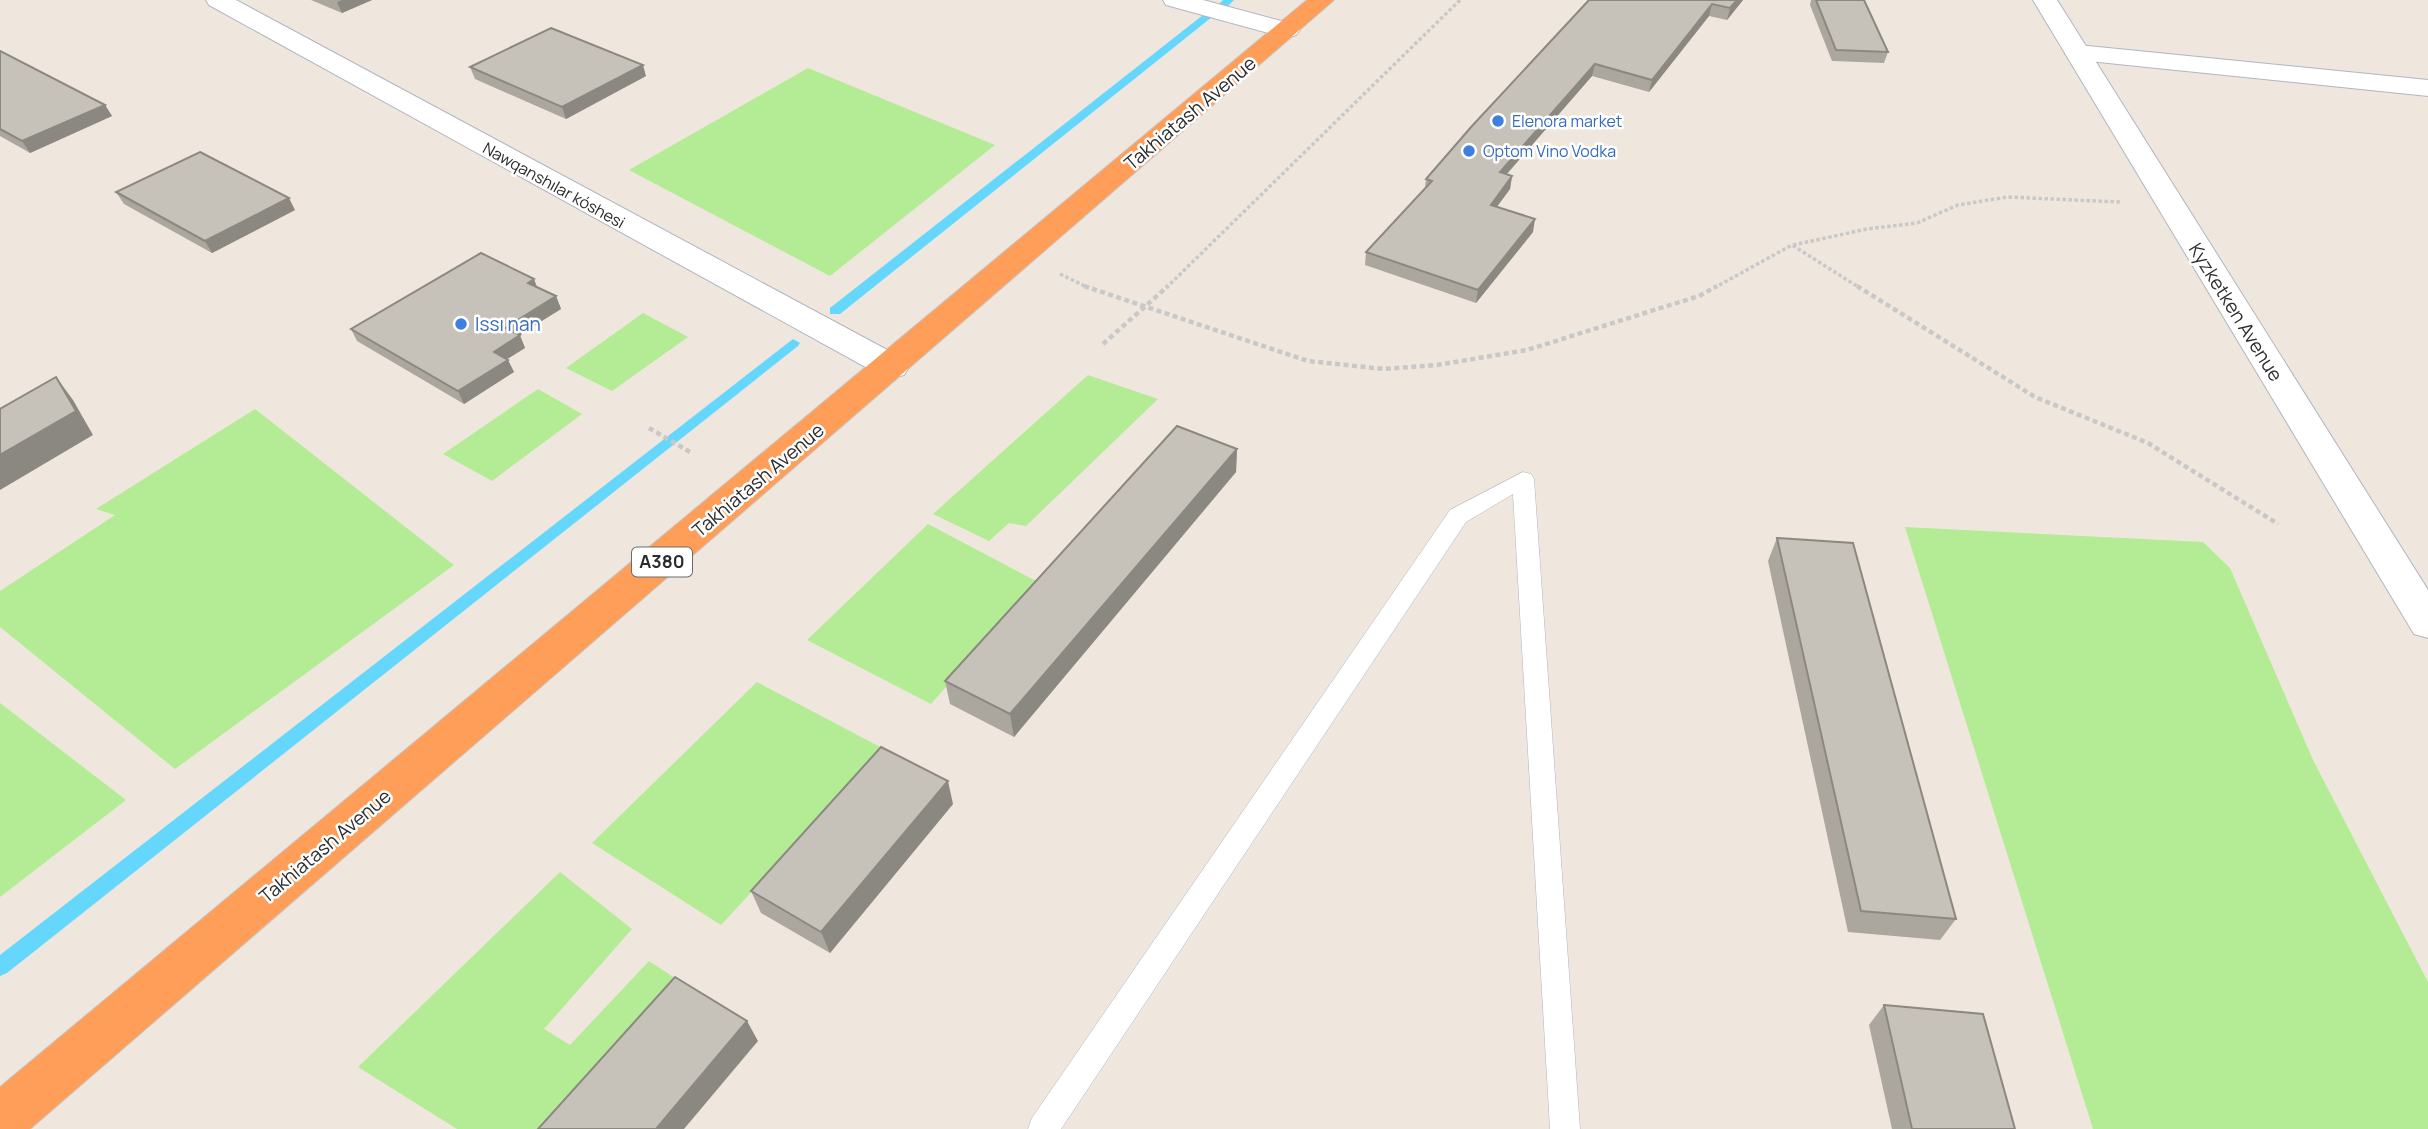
<svg xmlns="http://www.w3.org/2000/svg" width="2428" height="1129" viewBox="0 0 2428 1129" font-family="Manrope,sans-serif">
<rect width="100%" height="100%" fill="#efe7de"/>
<g fill="#b3ec94">
<polygon points="808,68 995,145 830,276 629,170"/>
<polygon points="643,313 688,337 612,391 566,368"/>
<polygon points="1088,375 1158,399 1026,526 1009,523 989,541 933,514"/>
<polygon points="538,389 582,414 492,481 443,454"/>
<polygon points="255,409 454,565 175,769 0,627 0,591 115,515 96,509"/>
<polygon points="928,524 1038,582 931,704 807,640"/>
<polygon points="1905,527 2203,542 2230,568 2313,760 2428,982 2428,1129 2093,1129"/>
<polygon points="757,682 884,749 721,925 592,843"/>
<polygon points="0,703 126,800 0,897"/>
<polygon points="560,872 632,929 544,1029 570,1045 649,961 678,980 541,1129 457,1129 358,1067"/>
</g>
<g fill="none" stroke-linecap="round" stroke-linejoin="round">
<g fill="#66d7fc" fill-rule="evenodd">
<polygon points="1223,0 1234,0 1226,8 1218,8 1217,6"/>
<polygon points="1203,15 1212,17 840,314 830,314 830,308"/>
<polygon points="793,339 800,343 798,346 7,973 0,976 0,955"/>
</g>
<defs>
<polygon id="lane" points="1523,472 1531,474 1534,479 1580,1129 1550,1129 1513,494 1466,522 1061,1129 1028,1129 1032,1118 1450,510"/>
<g id="street">
<polygon points="206,0 236,0 904,359 909,367 904,375 892,378 880,375 209,5"/>
<polygon points="1163,0 1203,0 1296,25 1300,30 1296,35 1287,38 1166,5"/>
<polygon points="2078,45 2428,80 2428,96 2069,59 2065,53 2069,47"/>
</g>
<polygon id="secondary" points="2033,0 2057,0 2428,590 2428,638 2414,634"/>
<polygon id="highway" points="1307,0 1334,0 30,1129 0,1129 0,1087"/>
</defs>
<use href="#lane" stroke="#b1b5c1" stroke-width="1"/>
<use href="#street" stroke="#b1b5c1" stroke-width="2"/>
<use href="#secondary" stroke="#b1b5c1" stroke-width="2"/>
<use href="#highway" stroke="#c8c8c8" stroke-width="2"/>
<g stroke="#c8c8c8" stroke-width="3.5" stroke-dasharray="3.5 2.5" stroke-linecap="butt">
<polyline points="1793,245 1867,229 1917,223 1958,205 2007,197 2120,202"/>
<polyline points="1060,274 1089,288"/>
<polyline points="1166,288 1460,0"/>
<polyline points="1714,288 1792,245 1860,288"/>
</g>
<g stroke="#c8c8c8" stroke-width="4.5" stroke-dasharray="5 3.5" stroke-linecap="butt">
<polyline points="1084,286 1308,361 1384,369 1437,365 1527,350 1699,296 1717,286"/>
<polyline points="1857,286 2035,397 2148,443 2278,524"/>
<polyline points="1103,344 1168,286"/>
<polyline points="649,428 690,452"/>
</g>
<use href="#lane" fill="#fff" fill-rule="evenodd"/>
<use href="#street" fill="#fff" fill-rule="evenodd"/>
<use href="#secondary" fill="#fff" fill-rule="evenodd"/>
<use href="#highway" fill="#ff9e59" fill-rule="evenodd"/>
</g>
<g fill="#aba79f">
<polygon points="311,0 372,0 342,13"/>
<polygon points="1589,0 1743,0 1727,20 1709,16 1649,92 1592,76 1507,174 1512,176 1510,189 1497,207 1533,232 1476,303 1365,265 1366,252 1425,188 1426,179"/>
<polygon points="1811,0 1864,0 1888,52 1884,63 1832,61 1810,5"/>
<polygon points="0,51 105,105 112,116 30,153 0,136"/>
<polygon points="470,67 646,76 566,119 475,79"/>
<polygon points="116,192 295,210 212,253 124,204"/>
<polygon points="534,279 537,287 556,296 561,309 519,335 525,348 507,359 514,372 464,404 357,341 351,329"/>
<polygon points="1237,449 1236,472 1014,737 950,704 945,681"/>
<polygon points="1777,538 1956,919 1940,940 1848,932 1768,561"/>
<polygon points="953,804 830,953 761,913 751,891"/>
<polygon points="1884,1005 2015,1129 1892,1129 1869,1025"/>
</g>
<g fill="#8b8882">
<polygon points="342,0 372,0 342,13 337,2"/>
<polygon points="1737,0 1743,0 1727,20 1730,8"/>
<polygon points="1712,4 1709,16 1649,92 1652,80"/>
<polygon points="1595,64 1592,76 1497,185 1500,172"/>
<polygon points="643,65 646,76 566,119 562,107"/>
<polygon points="105,105 112,116 30,153 22,141"/>
<polygon points="1512,176 1510,189 1489,217 1491,205"/>
<polygon points="289,198 295,210 212,253 205,241"/>
<polygon points="1535,219 1533,232 1476,303 1478,290"/>
<polygon points="534,279 538,291 528,283"/>
<polygon points="556,296 561,309 511,340 505,328"/>
<polygon points="520,335 525,348 499,364 494,352"/>
<polygon points="508,360 514,372 464,404 458,391"/>
<polygon points="56,377 73,400 93,435 0,490 0,455"/>
<polygon points="1237,449 1236,472 1014,737 1010,714"/>
<polygon points="948,781 953,804 830,953 821,932"/>
<polygon points="747,1021 758,1041 684,1129 656,1129"/>
</g>
<g fill="#c7c2b9" stroke="#8b8882" stroke-width="2">
<polygon points="1589,0 1737,0 1730,8 1712,4 1652,80 1595,64 1500,172 1512,176 1491,205 1535,219 1478,290 1366,252 1432,181 1426,179 1472,126"/>
<polygon points="1816,0 1864,0 1888,52 1836,50"/>
<polygon points="551,28 643,65 562,107 470,67"/>
<polygon points="0,51 105,105 22,141 0,129"/>
<polygon points="200,152 289,198 205,241 116,192"/>
<polygon points="481,253 534,279 528,283 556,296 505,328 520,335 494,352 508,360 458,391 351,329"/>
<polygon points="56,377 76,411 0,455 0,409"/>
<polygon points="1177,426 1237,449 1010,714 945,681"/>
<polygon points="1777,538 1853,543 1956,919 1861,911"/>
<polygon points="881,747 948,781 821,932 751,891"/>
<polygon points="675,977 747,1021 656,1129 538,1129"/>
<polygon points="1884,1005 1983,1014 2015,1129 1912,1129"/>
</g>
<g fill="#3f7fe0" stroke="#fff" stroke-width="2.5">
<circle cx="1498" cy="121" r="7"/>
<circle cx="1469" cy="151" r="7"/>
<circle cx="461" cy="324" r="7"/>
</g>
<g text-anchor="middle" stroke-width="5" stroke-linejoin="round" paint-order="stroke">
<g font-size="16" fill="#366cbe" stroke="#fff" text-anchor="start">
<text x="1512" y="127">Elenora market</text>
<text x="1483" y="157">Optom Vino Vodka</text>
</g>
<g font-size="16" fill="#2c2c2c" stroke="#fff">
<text transform="translate(554 185) rotate(29)" y="6">Nawqanshılar kóshesi</text>
</g>
<rect fill="#fff" stroke="#6b6b6b" stroke-width="2" x="632" y="547.5" width="60" height="29" rx="5"/>
<g font-size="18" font-weight="bold" fill="#2c2c2c">
<text x="662" y="568">A380</text>
</g>
<g font-size="19" fill="#2c2c2c" stroke="#fff">
<text transform="translate(1190 113) rotate(-40)" y="7">Takhiatash Avenue</text>
<text transform="translate(2236 312) rotate(58)" y="7">Kyzketken Avenue</text>
<text transform="translate(758 480) rotate(-40)" y="7">Takhiatash Avenue</text>
<text transform="translate(325 846) rotate(-40)" y="7">Takhiatash Avenue</text>
</g>
<g font-size="19" fill="#366cbe" stroke="#fff" text-anchor="start">
<text x="475" y="331">Issı nan</text>
</g>
</g>
</svg>
